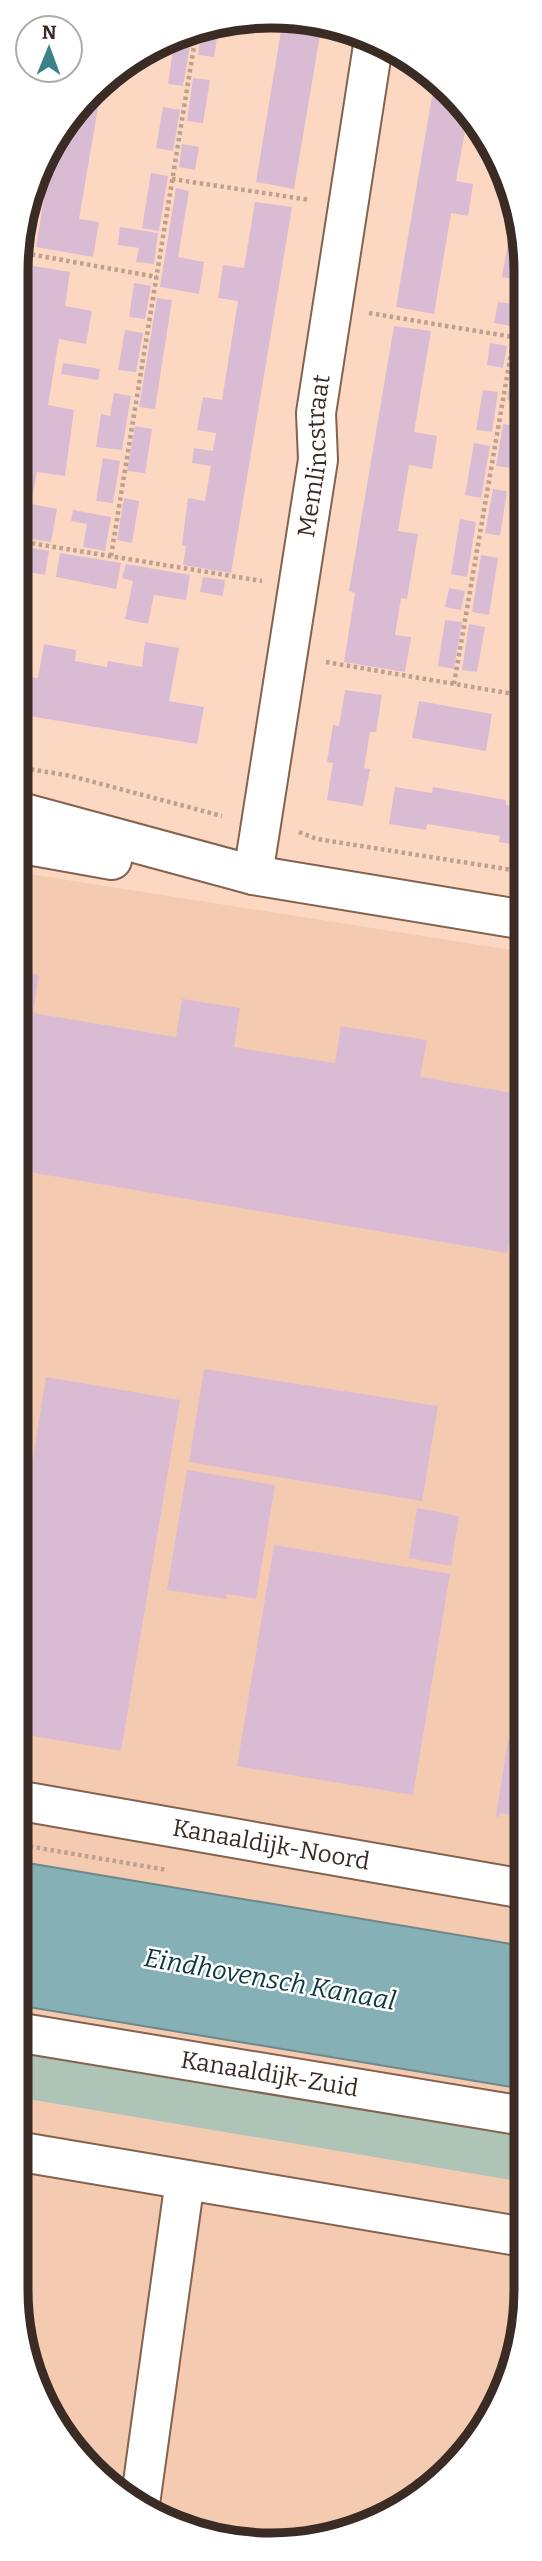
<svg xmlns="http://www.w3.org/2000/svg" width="542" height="2561" viewBox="0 0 542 2561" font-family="Bitter,serif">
<rect width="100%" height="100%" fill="#fcd8c2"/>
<polygon fill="#f4cbb0" points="17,872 525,952 524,2323 492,2417 439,2482 353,2532 255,2545 173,2526 90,2470 35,2387 16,2290"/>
<polygon fill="#adc4b7" points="16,2048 524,2132 524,2182 16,2097"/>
<polygon fill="#85b0b6" stroke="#6e888a" stroke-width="2" points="16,1861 524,1946 524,2089 16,2005"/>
<g fill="#d9bcd4">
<polygon points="304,18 322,23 294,189 256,182 283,19"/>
<polygon points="219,24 214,57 198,55 202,26"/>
<polygon points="174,43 190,46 183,86 168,84"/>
<polygon points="193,78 210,80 203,123 187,121"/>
<polygon points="435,79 452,91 468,114 456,181 473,184 468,216 451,213 434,314 396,307"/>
<polygon points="102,84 79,219 99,222 93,257 36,247 54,138"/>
<polygon points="163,107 180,110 173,151 156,148"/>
<polygon points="182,144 199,147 195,170 179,167"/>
<polygon points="151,173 168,176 159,231 142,228"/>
<polygon points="176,188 189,191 178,257 204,262 199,294 160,287"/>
<polygon points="255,202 292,207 231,573 183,565 186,546 182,545 188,498 205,501 211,466 192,463 194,448 213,451 216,433 197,430 203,397 222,400 238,301 218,298 223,265 244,268"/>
<polygon points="120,227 158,233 154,264 136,262 139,248 118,245"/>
<polygon points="509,237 522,240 524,246 518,280 502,277"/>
<polygon points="33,266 70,272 65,306 92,311 86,344 59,339 48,405 74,410 65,476 37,472 31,504 57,509 51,542 18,537 18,355"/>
<polygon points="134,283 151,286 145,319 129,317"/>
<polygon points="157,298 172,300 155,409 139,407"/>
<polygon points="524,300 526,300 526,336 518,335"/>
<polygon points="498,302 514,304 510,326 494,323"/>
<polygon points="394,326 431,331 414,432 437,436 432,469 409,465 398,531 418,534 407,599 401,598 395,635 411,637 405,672 344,662 355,593 349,591"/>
<polygon points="125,330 143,333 136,372 118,370"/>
<polygon points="490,343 507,346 503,368 487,365"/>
<polygon points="514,358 526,360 523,403 507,400"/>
<polygon points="63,363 100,369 98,380 61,374"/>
<polygon points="483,390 498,392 492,432 476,430"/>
<polygon points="114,393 131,396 122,450 96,447 101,414 110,416"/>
<polygon points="503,424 519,426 512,468 496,466"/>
<polygon points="135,426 152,429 145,473 127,471"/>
<polygon points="474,443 490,446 481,498 465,495"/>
<polygon points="103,458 120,461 113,503 96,501"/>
<polygon points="493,489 507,491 500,536 485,533"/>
<polygon points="124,498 139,501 132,543 117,540"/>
<polygon points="73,510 111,517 105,551 83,547 87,524 71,521"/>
<polygon points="460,519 476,522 467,577 451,574"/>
<polygon points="18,545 49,551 45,575 22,571 21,579 18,578"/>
<polygon points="60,553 121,563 116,589 56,577"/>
<polygon points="481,555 498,558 489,615 472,612"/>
<polygon points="126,564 190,575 186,600 154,595 148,624 125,619 133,581 122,578"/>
<polygon points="203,577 225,580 223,596 200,592"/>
<polygon points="449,588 465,591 461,610 445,607"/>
<polygon points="445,620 462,622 454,669 438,666"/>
<polygon points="469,624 485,627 477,672 462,670"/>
<polygon points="145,642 179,648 169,701 204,707 197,744 17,714 17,675 38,678 44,644 76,650 75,661 107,667 108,661 142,667"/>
<polygon points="345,690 382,695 376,732 370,732 364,768 370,769 363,806 327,800 333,763 327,762 333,725 339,726"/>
<polygon points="419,701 492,714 486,751 412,738"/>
<polygon points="519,727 525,728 525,766 512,763"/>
<polygon points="395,787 432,793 433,787 506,800 506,805 525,808 525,846 499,842 500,836 427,824 426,830 389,824"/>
<polygon points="17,971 39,975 33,1013 176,1037 182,999 240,1008 234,1047 335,1063 341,1026 427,1040 420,1077 525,1095 525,1156 507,1253 17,1170"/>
<polygon points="204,1369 438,1406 422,1501 189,1462"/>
<polygon points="46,1377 180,1400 121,1751 16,1733 17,1555"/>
<polygon points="187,1470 275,1485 256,1599 227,1594 226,1599 167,1590"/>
<polygon points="417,1508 459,1516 451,1566 409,1558"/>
<polygon points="274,1545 450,1574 413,1795 237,1766"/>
<polygon points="508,1740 512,1740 512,1744 525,1746 524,1817 500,1813 500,1817 496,1816"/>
</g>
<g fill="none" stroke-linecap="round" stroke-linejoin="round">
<defs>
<g id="minor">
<polyline points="17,811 253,875 525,920"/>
<polyline points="17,843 112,860"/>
<path id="s1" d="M 253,875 L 318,460 L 316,413 L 374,39"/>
<path id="s2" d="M 16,1800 L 524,1889"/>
<path id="s3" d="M 16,2032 L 524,2116"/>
<polyline points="16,2151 524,2237"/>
<polyline points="140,2504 185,2180"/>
</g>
</defs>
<use href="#minor" stroke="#826350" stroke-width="42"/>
<g stroke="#bda08f" stroke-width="4.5" stroke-dasharray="3.5 3.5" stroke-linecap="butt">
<polyline points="172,179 310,200"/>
<polyline points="18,252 157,277"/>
<polyline points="369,313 513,337"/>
<polyline points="18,541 262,581"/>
<polyline points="111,556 197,28"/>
<polyline points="326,662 525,696"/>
<polyline points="454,684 526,266"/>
<polyline points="17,767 71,776 222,816"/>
<polyline points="299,832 317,839 525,872"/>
<polyline points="16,1844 167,1870"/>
</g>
<use href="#minor" stroke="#fff" stroke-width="38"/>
</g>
<g text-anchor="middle" stroke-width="5" stroke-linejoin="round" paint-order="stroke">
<g font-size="24" fill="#3a2c24" stroke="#fff">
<text dy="8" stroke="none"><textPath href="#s1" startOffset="424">Memlincstraat</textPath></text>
<text dy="8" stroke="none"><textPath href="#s2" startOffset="259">Kanaaldijk-Noord</textPath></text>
<text dy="8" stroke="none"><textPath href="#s3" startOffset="257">Kanaaldijk-Zuid</textPath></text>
</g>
<g font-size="26" font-style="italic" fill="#0f393e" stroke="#fff">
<text transform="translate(270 1979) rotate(10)" y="9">Eindhovensch Kanaal</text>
</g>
</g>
<path d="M0 0H542V2561H0ZM271 28H271A243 243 0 0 1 514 271V2290A243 243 0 0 1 271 2533H271A243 243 0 0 1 28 2290V271A243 243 0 0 1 271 28Z" fill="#fff" fill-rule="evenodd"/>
<path fill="none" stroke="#3a2c24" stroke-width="9" d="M271 28H271A243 243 0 0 1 514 271V2290A243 243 0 0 1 271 2533H271A243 243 0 0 1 28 2290V271A243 243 0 0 1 271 28Z"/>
<g transform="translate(49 49) rotate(1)"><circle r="33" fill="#ffffff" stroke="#b0aba7" stroke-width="2"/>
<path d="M0-5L12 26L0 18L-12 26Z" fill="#3b818c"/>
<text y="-10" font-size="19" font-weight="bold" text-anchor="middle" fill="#3a2c24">N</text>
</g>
</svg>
